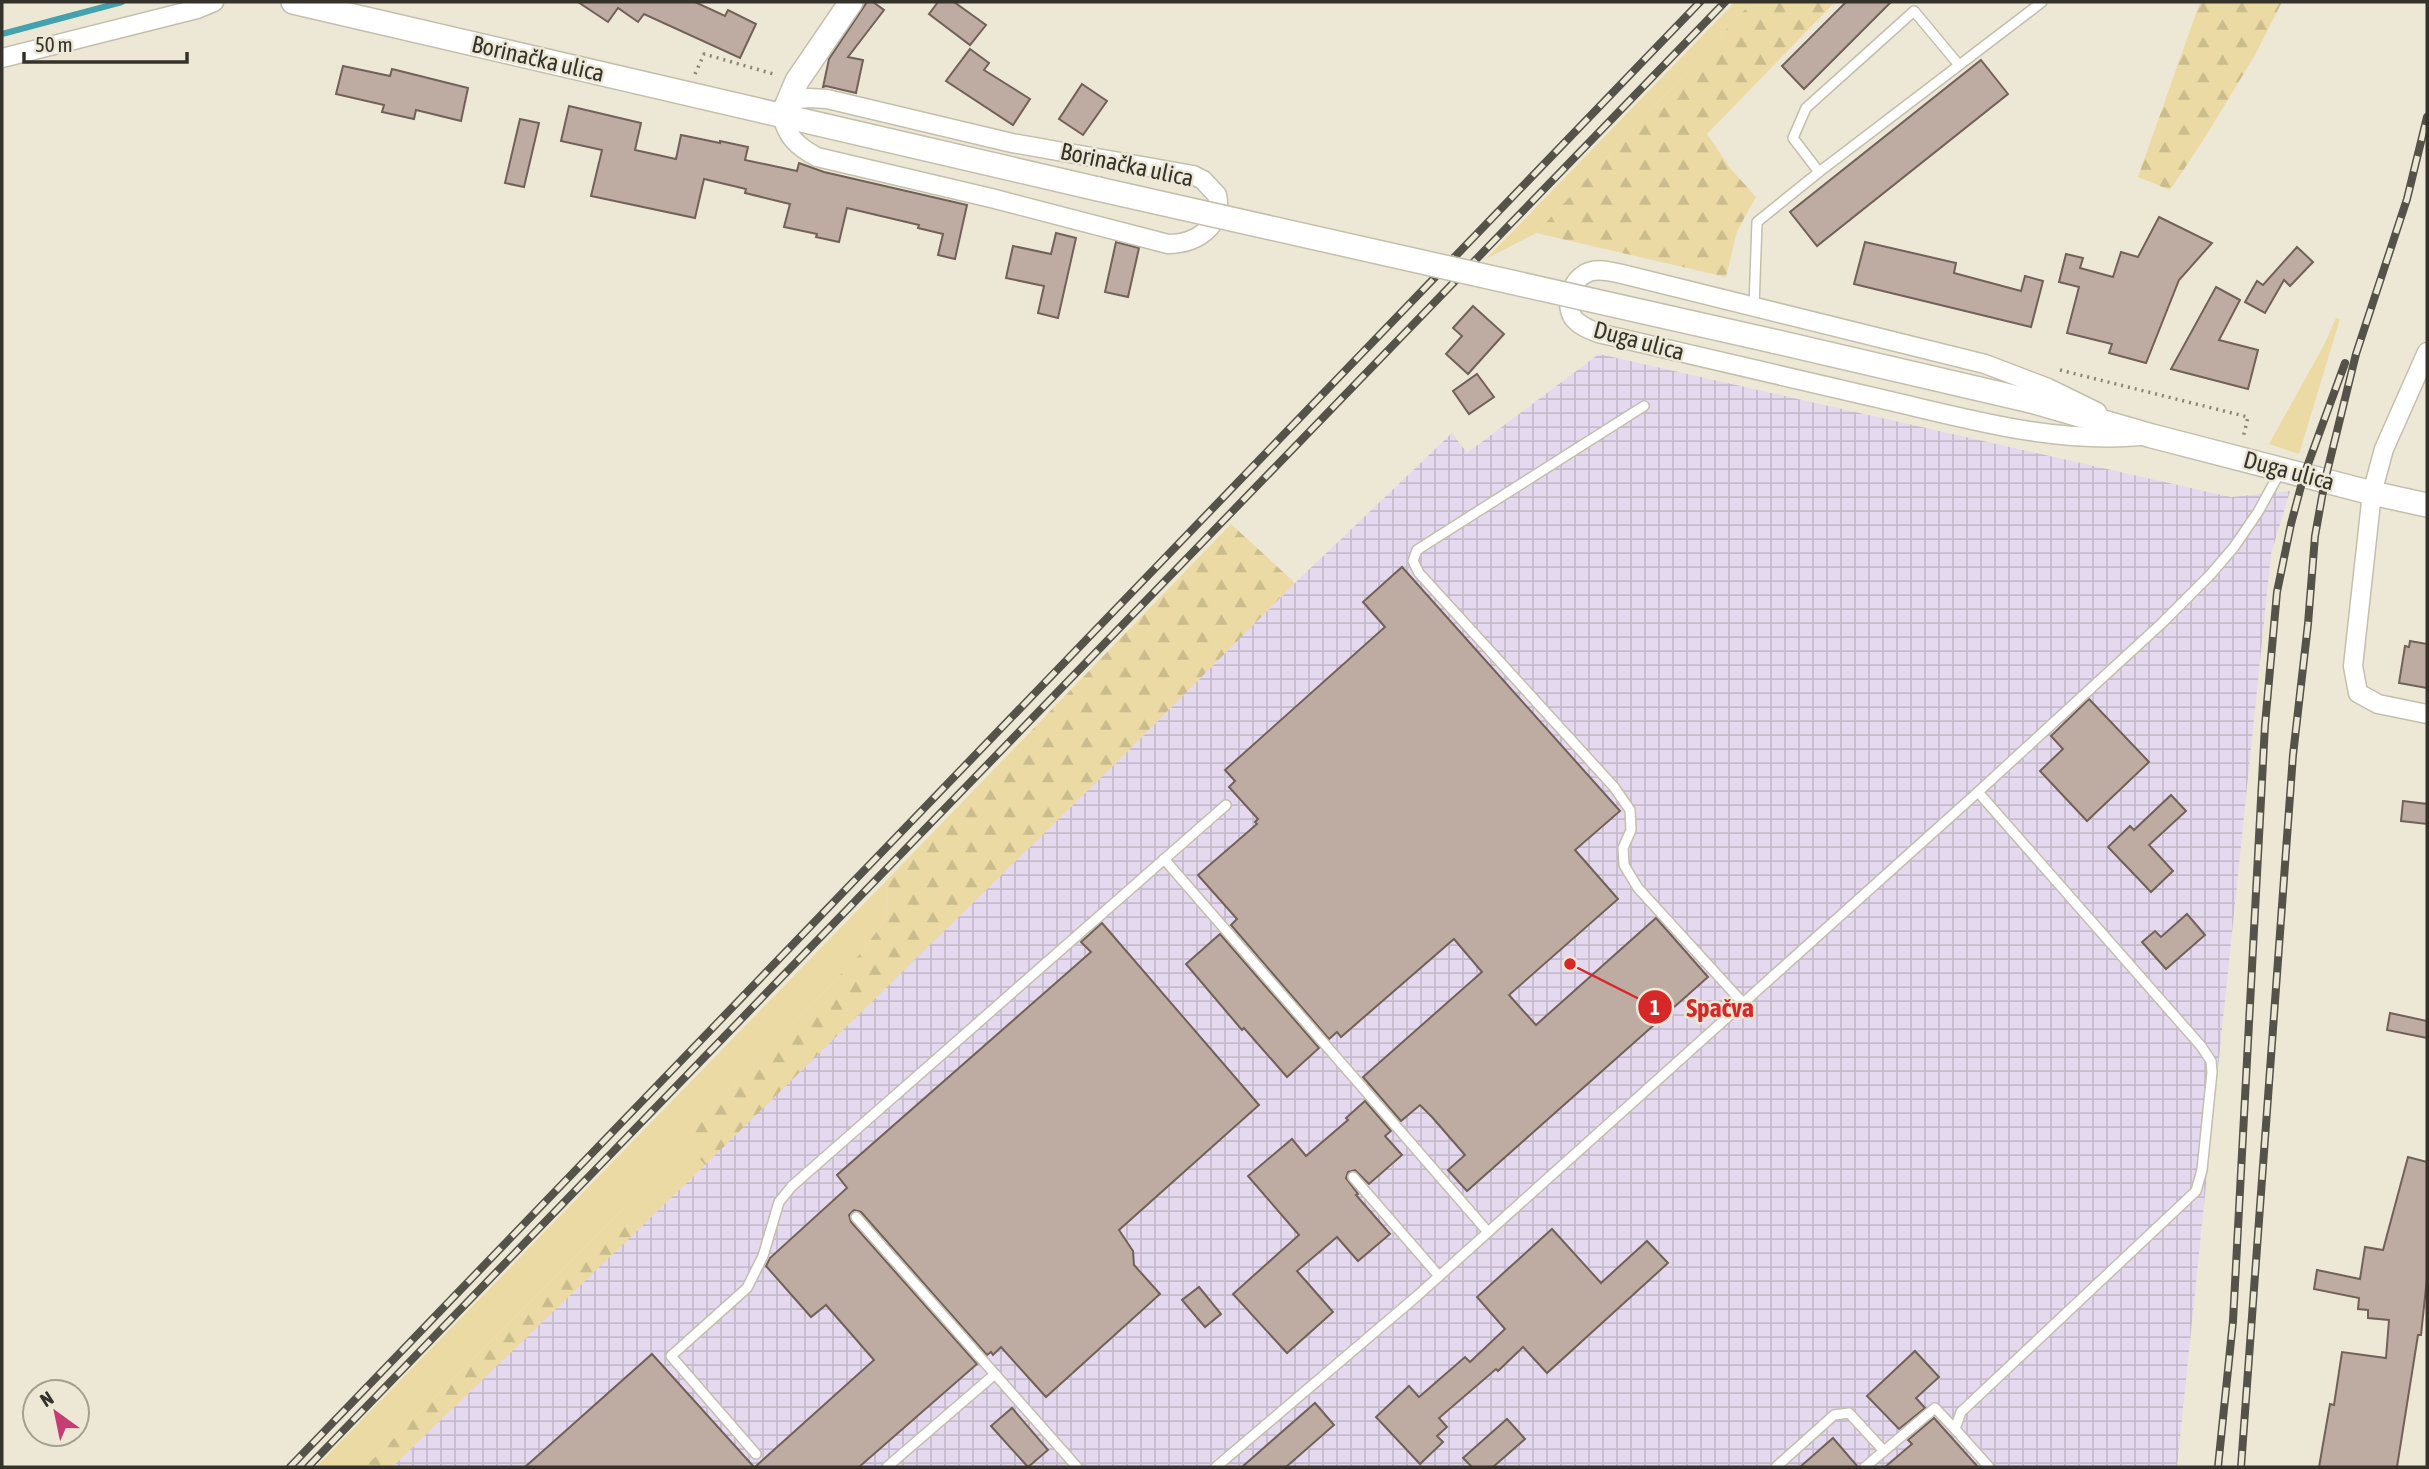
<svg xmlns="http://www.w3.org/2000/svg" width="2429" height="1469" viewBox="0 0 2429 1469" font-family="'Asap Condensed',sans-serif">
<defs>
<pattern id="industrial-grid" width="8" height="8" patternUnits="userSpaceOnUse" patternTransform="scale(1.75)"><rect width="8" height="8" fill="#e4d9ee"/><path d="M0 4h8M4 0v8" fill="none" stroke="#c4bbcc"/></pattern>
<pattern id="forest-firs" width="22" height="20" patternUnits="userSpaceOnUse" patternTransform="scale(1.75)"><rect width="22" height="20" fill="#ebdaa3"/><path d="M5 1l3.5 6h-7zM16 11l3.5 6h-7z" fill="#cabc8c"/></pattern>
</defs>
<rect width="100%" height="100%" fill="#ede8d5"/>
<polygon fill="url(#industrial-grid)" points="1599,354 2231,497 2290,491 2271,554 2177,1467 392,1467 1116,763 1295,583 1452,433 1467,453"/>
<g fill="#ebdaa3">
<polygon points="1735,2 1752,2 1536,233 1486,259"/>
<polygon points="2336,318 2340,319 2299,454 2269,444 2324,345"/>
<polygon points="886,881 887,918 859,955 683,1140 705,1165 640,1228 623,1209 365,1467 316,1467"/>
</g>
<g fill="url(#forest-firs)">
<polygon points="1752,2 1835,2 1707,134 1730,168 1756,197 1737,231 1726,277 1536,233"/>
<polygon points="2200,2 2282,2 2255,55 2204,139 2170,190 2138,177"/>
<polygon points="1231,524 1295,583 1116,763 705,1165 683,1140 859,955 887,918 886,881"/>
<polygon points="623,1209 640,1228 392,1467 365,1467"/>
</g>
<g fill="none" stroke-linecap="round" stroke-linejoin="round">
<polyline stroke="#43a2ae" stroke-width="6" points="2,34 122,2"/>
</g>
<g fill="#beaba2" stroke="#716159" stroke-width="2">
<polygon points="578,2 695,2 725,16 728,10 756,24 740,58 644,14 638,22 618,8 608,22"/>
<polygon points="867,2 873,2 884,10 848,57 863,60 856,93 826,86 823,87 829,59"/>
<polygon points="938,2 954,2 986,25 970,45 929,14"/>
<polygon points="1846,2 1891,2 1804,89 1782,66"/>
<polygon points="970,49 989,63 984,70 1030,99 1013,125 946,81"/>
<polygon points="1981,60 2008,94 1817,246 1790,212"/>
<polygon points="343,66 390,76 392,69 468,88 461,121 416,110 414,119 382,112 384,105 336,94"/>
<polygon points="1082,84 1107,101 1083,135 1059,119"/>
<polygon points="569,106 641,123 635,150 676,159 681,135 720,143 720,141 748,147 745,160 797,171 799,163 824,172 967,205 955,259 938,255 943,234 918,228 919,225 847,208 839,242 816,237 817,234 784,227 790,204 745,193 746,189 704,179 695,218 591,196 602,150 561,141"/>
<polygon points="520,119 539,123 524,187 505,183"/>
<polygon points="2159,217 2212,243 2179,280 2146,363 2109,353 2112,344 2067,333 2079,287 2059,282 2066,254 2083,258 2080,268 2113,277 2121,252 2138,257"/>
<polygon points="1056,233 1076,238 1058,318 1038,313 1044,286 1006,278 1013,246 1051,254"/>
<polygon points="1116,242 1139,248 1128,297 1105,292"/>
<polygon points="1865,242 1956,263 1954,273 2021,291 2025,276 2043,281 2031,327 1854,284"/>
<polygon points="2297,247 2313,262 2290,286 2284,280 2265,313 2245,302 2257,281 2263,285"/>
<polygon points="2216,287 2240,300 2219,340 2258,350 2248,389 2171,369"/>
<polygon points="1473,306 1504,334 1468,374 1446,354 1462,336 1453,328"/>
<polygon points="1477,374 1494,397 1469,414 1453,391"/>
<polygon points="1402,567 1620,811 1575,850 1618,899 1509,995 1536,1025 1656,918 1708,977 1467,1191 1448,1170 1465,1155 1432,1117 1420,1105 1401,1121 1363,1077 1482,972 1454,939 1341,1037 1337,1032 1329,1039 1231,925 1237,919 1198,875 1257,824 1255,822 1258,819 1229,787 1235,781 1225,770 1385,627 1363,602"/>
<polygon points="2410,641 2427,644 2427,688 2399,683 2405,646 2409,647"/>
<polygon points="2089,699 2149,762 2087,821 2040,771 2063,749 2051,736"/>
<polygon points="2171,795 2186,811 2149,845 2173,871 2151,892 2108,847 2130,826 2134,830"/>
<polygon points="2403,801 2427,804 2427,824 2401,821"/>
<polygon points="2187,914 2205,935 2166,969 2142,942 2155,931 2161,937"/>
<polygon points="1102,923 1259,1105 1119,1230 1133,1251 1134,1265 1160,1294 1046,1397 1001,1347 993,1355 991,1352 987,1355 861,1212 854,1210 849,1215 851,1222 977,1364 859,1467 755,1467 874,1360 826,1305 811,1317 766,1266 770,1258 847,1188 837,1175 1091,952 1081,942"/>
<polygon points="1220,934 1319,1048 1287,1077 1244,1028 1242,1030 1186,964"/>
<polygon points="2390,1013 2427,1021 2427,1038 2387,1030"/>
<polygon points="1365,1101 1391,1131 1385,1136 1402,1155 1369,1184 1355,1170 1348,1172 1346,1178 1358,1194 1356,1195 1390,1234 1358,1261 1337,1237 1297,1271 1333,1312 1287,1353 1233,1294 1299,1235 1248,1176 1292,1139 1306,1156 1348,1120 1346,1118"/>
<polygon points="2408,1157 2427,1162 2427,1278 2421,1335 2418,1335 2397,1467 2319,1467 2330,1404 2334,1405 2342,1352 2386,1358 2389,1320 2368,1318 2368,1310 2358,1309 2359,1298 2314,1289 2317,1270 2360,1279 2365,1247 2383,1250"/>
<polygon points="1552,1229 1601,1283 1647,1241 1668,1263 1547,1373 1523,1347 1498,1371 1496,1369 1439,1418 1447,1427 1437,1436 1443,1442 1420,1464 1376,1417 1409,1386 1419,1397 1465,1357 1470,1362 1505,1329 1477,1297"/>
<polygon points="1199,1287 1221,1314 1205,1327 1182,1300"/>
<polygon points="1915,1351 1939,1377 1916,1398 1925,1408 1899,1429 1867,1396"/>
<polygon points="652,1354 754,1467 525,1467"/>
<polygon points="1315,1403 1334,1425 1286,1467 1242,1467"/>
<polygon points="1012,1408 1048,1450 1028,1467 991,1426"/>
<polygon points="1934,1418 1978,1467 1885,1467 1912,1444 1908,1440"/>
<polygon points="1507,1419 1525,1439 1493,1467 1472,1467 1463,1458"/>
<polygon points="1833,1438 1858,1467 1800,1467"/>
</g>
<g fill="none" stroke-linecap="round" stroke-linejoin="round">
<defs>
<g id="service">
<polyline points="1819,172 1793,138 1806,108 1914,11 1959,65"/>
<polyline points="1754,307 1757,222 1819,172 2042,2"/>
<polyline points="1644,406 1417,550 1413,561 1419,573 1614,787 1630,810 1631,830 1623,848 1624,865 1638,888 1743,1003"/>
<polyline points="1978,792 2201,1046 2211,1061 2212,1072 2202,1170 2196,1191 1961,1412 1955,1429 1989,1467"/>
<polyline points="1164,859 1488,1232"/>
<polyline points="1353,1177 1439,1276"/>
<polyline points="856,1217 1077,1467"/>
<polyline points="756,1454 671,1356 747,1288 763,1256 779,1202 792,1186 1226,805"/>
<polyline points="887,1467 995,1374"/>
<polyline points="1216,1467 1417,1296 1978,792 2161,624 2211,574 2234,547 2258,512 2280,472"/>
<polyline points="1776,1467 1834,1415 1849,1413 1884,1451"/>
<polyline points="1865,1467 1935,1408 1955,1429"/>
</g>
<g id="minor">
<polyline points="2,58 197,9 214,2"/>
<path d="M 782,116 C 787,137 798,147 817,157 L 991,198 L 1168,244 C 1195,244 1224,227 1217,195 L 1203,180 L 1193,175 L 1012,143 L 827,99 L 809,98 L 788,100"/>
<polyline points="2427,352 2384,449 2372,493 2353,666 2358,693 2378,704 2427,714"/>
<path d="M 2097,412 L 2048,388 L 1985,364 L 1622,274 C 1612,272 1599,268 1589,272 C 1572,278 1563,304 1574,319 C 1580,326 1589,329 1598,333 C 1689,355 1781,375 1873,397 C 1961,417 2050,444 2141,436"/>
</g>
<g id="tertiary">
<polyline points="293,2 1098,189"/>
<polyline points="782,116 797,81 851,2"/>
<polyline points="1773,341 2031,401 2152,436 2372,493 2427,505"/>
</g>
</defs>
<use href="#service" stroke="#c4bfad" stroke-width="12"/>
<use href="#minor" stroke="#c4bfad" stroke-width="21"/>
<use href="#tertiary" stroke="#c4bfad" stroke-width="26"/>
<g stroke="#888578" stroke-width="3.5" stroke-dasharray="2 5" stroke-linecap="butt">
<polyline points="695,74 704,54 777,75"/>
<polyline points="2060,370 2248,417 2243,438"/>
</g>
<use href="#service" stroke="#fff" stroke-width="9"/>
<use href="#minor" stroke="#fff" stroke-width="18"/>
<use href="#tertiary" stroke="#fff" stroke-width="23"/>
<defs>
<g id="rail">
<polyline points="290,1467 1700,2"/>
<polyline points="308,1467 1725,2"/>
<polyline points="2218,1467 2233,1321 2265,725 2277,592 2291,524 2304,475 2345,363"/>
<polyline points="2241,1467 2293,755 2308,624 2315,536 2325,480 2356,354 2407,199 2427,117"/>
</g>
</defs>
<use href="#rail" stroke="#545249" stroke-width="8"/>
<use href="#rail" stroke="#ede8d5" stroke-width="5" stroke-dasharray="16" stroke-linecap="butt"/>
<defs>
<polyline id="tertiary-bridge" points="1098,189 1773,341"/>
</defs>
<use href="#tertiary-bridge" stroke="#c4bfad" stroke-width="26" stroke-linecap="butt"/>
<use href="#tertiary-bridge" stroke="#fff" stroke-width="23"/>
</g>
<g text-anchor="middle" stroke-width="5" stroke-linejoin="round" paint-order="stroke">
<g font-size="24" fill="#34322b" stroke="#ede8d5">
<text transform="translate(538 59) rotate(13)" y="8">Borinačka ulica</text>
<text transform="translate(1127 165) rotate(12)" y="8">Borinačka ulica</text>
<text transform="translate(1639 341) rotate(15)" y="8">Duga ulica</text>
<text transform="translate(2289 471) rotate(15)" y="8">Duga ulica</text>
</g>
</g>
<path fill="none" stroke="#d62828" stroke-width="2.5" d="M1570 964L1655 1007"/>
<g fill="#d62828" stroke="#ede8d5" stroke-width="2.5">
<circle cx="1570" cy="964" r="7"/>
<circle cx="1655" cy="1007" r="18"/>
</g>
<g font-size="21" text-anchor="middle" font-weight="bold" fill="#fff">
<text x="1655" y="1015">1</text>
</g>
<g font-size="26" text-anchor="middle" font-weight="bold" fill="#d62828" stroke="#ede8d5" stroke-width="5" stroke-linejoin="round" paint-order="stroke">
<text x="1720" y="1017">Spačva</text>
</g>
<rect width="2429" height="1469" fill="none" stroke="#34322b" stroke-width="7"/>
<g transform="translate(56 1413) rotate(327)"><circle r="33" fill="#ede8d5" stroke="#a39f91" stroke-width="2"/>
<path d="M0-5L12 26L0 18L-12 26Z" fill="#c63c74"/>
<text y="-10" font-size="19" font-weight="bold" text-anchor="middle" fill="#34322b">N</text>
</g>
<path d="M24 52v10h163v-10" fill="none" stroke="#34322b" stroke-width="3.5"/>
<text x="35" y="52" font-size="21" fill="#34322b" stroke="#ede8d5" stroke-width="5" paint-order="stroke">50 m</text>
</svg>
